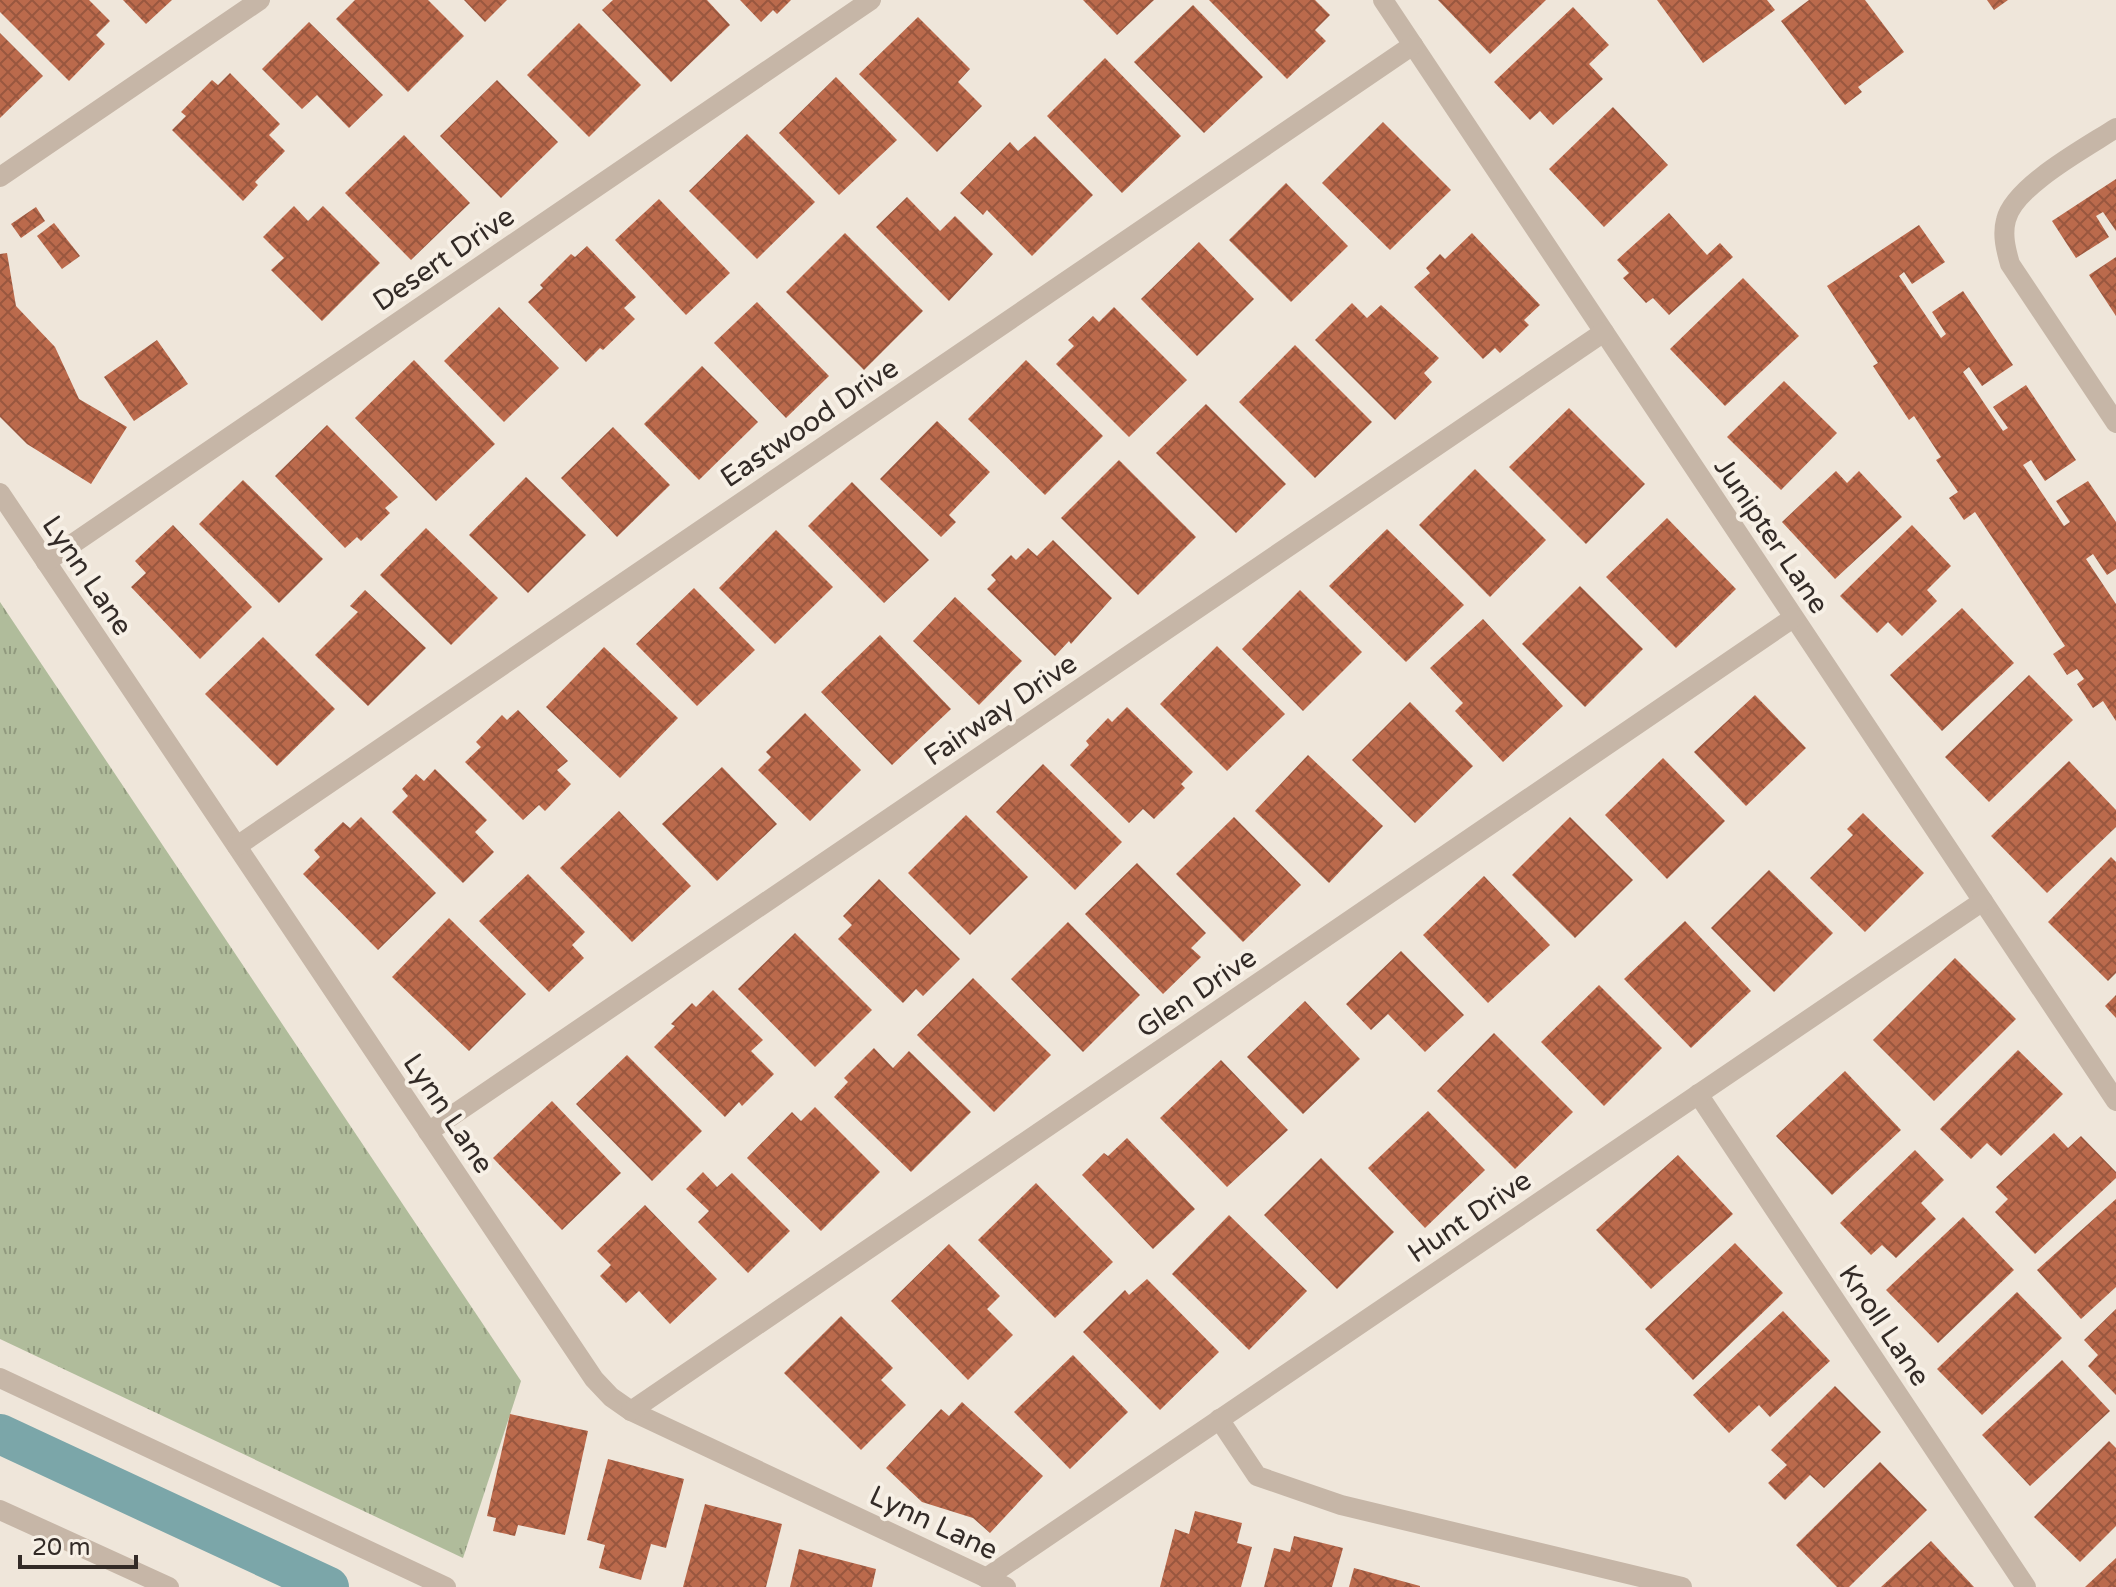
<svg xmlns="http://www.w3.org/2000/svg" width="2116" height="1587" viewBox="0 0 2116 1587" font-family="'Varela Round',sans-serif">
<defs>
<pattern id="grass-tufts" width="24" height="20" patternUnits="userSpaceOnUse" patternTransform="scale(2)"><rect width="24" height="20" fill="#b0bc9b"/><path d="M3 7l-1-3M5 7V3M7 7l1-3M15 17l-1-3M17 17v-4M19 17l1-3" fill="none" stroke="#90997e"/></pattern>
<pattern id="building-cross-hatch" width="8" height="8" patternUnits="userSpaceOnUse" patternTransform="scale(2)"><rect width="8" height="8" fill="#bb6a4c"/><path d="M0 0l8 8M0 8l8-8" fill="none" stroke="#99573f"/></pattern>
</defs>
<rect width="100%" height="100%" fill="#efe6da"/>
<polygon fill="url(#grass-tufts)" points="0,602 521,1381 463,1558 0,1339"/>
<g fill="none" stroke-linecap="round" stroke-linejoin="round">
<polyline stroke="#7ba6a9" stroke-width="40" points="0,1434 329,1587"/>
</g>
<g fill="url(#building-cross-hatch)">
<polygon points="0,0 89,0 110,21 96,35 105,44 69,81 0,12"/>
<polygon points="123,0 172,0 146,24"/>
<polygon points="355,0 428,0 464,36 408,92 336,19"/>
<polygon points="464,0 507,0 485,22"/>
<polygon points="613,0 707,0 730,25 671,82 602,10"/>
<polygon points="740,0 791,0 777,14 773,10 761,22"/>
<polygon points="1083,0 1154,0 1117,35"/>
<polygon points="1209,0 1315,0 1330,15 1315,30 1326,41 1287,79"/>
<polygon points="1438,0 1546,0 1490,54"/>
<polygon points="1657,0 1767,0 1775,10 1703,63"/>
<polygon points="1809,0 1865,0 1904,52 1858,87 1862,92 1845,105 1781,21"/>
<polygon points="1987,0 2008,0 1994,10"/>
<polygon points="1193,5 1263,77 1204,133 1134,62"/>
<polygon points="1573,7 1609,45 1589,64 1603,79 1553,125 1540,111 1530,120 1494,82"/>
<polygon points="918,17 970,69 958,82 982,106 937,152 859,74"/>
<polygon points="309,22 383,95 349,128 317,95 302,109 262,69"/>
<polygon points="579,23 641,85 589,137 527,75"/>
<polygon points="0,33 43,76 0,118"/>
<polygon points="1105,58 1181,136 1122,193 1047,116"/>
<polygon points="230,73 280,124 269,135 285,151 255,182 258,185 243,201 172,130 186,116 181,112 212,80 218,85"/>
<polygon points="836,77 897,140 839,195 779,133"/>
<polygon points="497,80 558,142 501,198 440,136"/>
<polygon points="1613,107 1668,165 1604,227 1549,169"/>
<polygon points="1383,122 1451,190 1390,250 1322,183"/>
<polygon points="747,134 815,202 757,259 689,191"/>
<polygon points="404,135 470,203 411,260 345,193"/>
<polygon points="1035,136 1093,195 1032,256 987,210 983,215 960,193 1010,142 1018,151"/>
<polygon points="2116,179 2116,231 2103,212 2096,216 2109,237 2076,258 2052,221"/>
<polygon points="1286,183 1348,246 1291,302 1229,240"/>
<polygon points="907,197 940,231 955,216 993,254 949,301 876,227"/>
<polygon points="659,199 730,273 686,315 615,240"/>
<polygon points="294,206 308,221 323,206 380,263 322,321 271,270 284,258 263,237"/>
<polygon points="36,207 45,221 21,238 11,224"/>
<polygon points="1669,213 1707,255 1720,243 1733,257 1669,315 1653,298 1646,303 1623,278 1629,273 1617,260"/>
<polygon points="54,223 80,256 62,269 37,236"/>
<polygon points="1919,225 1945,262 1912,284 1904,272 1899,276 1941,338 1946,334 1932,312 1963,291 2013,365 1982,386 1969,367 1963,372 2003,431 2008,428 1993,407 2026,385 2076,460 2045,481 2031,460 2023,465 2064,526 2070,522 2056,501 2088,481 2116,522 2116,569 2107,575 2093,554 2086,559 2116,604 2116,721 2103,701 2093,708 2077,684 2084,679 2077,669 2067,675 2053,654 2065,646 1975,512 1964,520 1949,498 1958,492 1936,460 1941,457 1914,416 1909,420 1873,366 1878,363 1827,286"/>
<polygon points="845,233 923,311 864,370 786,292"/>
<polygon points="1472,233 1540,305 1524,320 1529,325 1500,353 1495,348 1483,359 1414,287 1430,273 1426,268 1440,254 1445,259"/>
<polygon points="1199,242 1254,299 1197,356 1141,299"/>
<polygon points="587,246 636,297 624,308 635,319 603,350 600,348 586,362 528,302 543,288 540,285 571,254 575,257"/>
<polygon points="7,253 16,306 55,347 79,399 127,427 91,484 27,444 0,417 0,254"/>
<polygon points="2116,257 2116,316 2089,275"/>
<polygon points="1743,278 1799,336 1725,406 1670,349"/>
<polygon points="757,302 829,376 786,418 714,343"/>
<polygon points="1352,303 1367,318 1381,305 1439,358 1424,373 1432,382 1395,420 1315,340"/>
<polygon points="499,307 559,368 504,422 444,361"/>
<polygon points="1114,307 1187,380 1129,437 1056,364 1074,346 1068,340 1093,316 1099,322"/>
<polygon points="157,340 188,384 134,421 104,377"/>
<polygon points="1295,345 1372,422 1315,478 1239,402"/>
<polygon points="414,360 495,444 436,501 355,418"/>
<polygon points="1026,360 1103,436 1045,495 968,419"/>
<polygon points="702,366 758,422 699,480 644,424"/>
<polygon points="1784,381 1837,433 1781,490 1727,437"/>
<polygon points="1206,404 1286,484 1236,533 1156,453"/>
<polygon points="1569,408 1645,484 1586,544 1509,467"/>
<polygon points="937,421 990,472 949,515 956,522 941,537 880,479"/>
<polygon points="327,425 398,497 385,508 390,513 361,541 357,537 345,548 275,476"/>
<polygon points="613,427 670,485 617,537 561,478"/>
<polygon points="1119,460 1196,537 1138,595 1061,518"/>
<polygon points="1475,469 1546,540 1490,597 1419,525"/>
<polygon points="1836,471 1847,483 1859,471 1902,517 1835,579 1782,522"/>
<polygon points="526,477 586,535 528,593 469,535"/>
<polygon points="243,480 323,559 279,603 199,524"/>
<polygon points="852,482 929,560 884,603 808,526"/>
<polygon points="1667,518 1736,589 1676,648 1606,577"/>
<polygon points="173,525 252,607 200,659 131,587 146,573 135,561"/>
<polygon points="1912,525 1951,566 1927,590 1937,601 1902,636 1888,622 1877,633 1840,596"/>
<polygon points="426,528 498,598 451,645 380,575"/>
<polygon points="1387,529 1464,605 1406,662 1329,586"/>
<polygon points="776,530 833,587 775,644 719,588"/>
<polygon points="1053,540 1112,598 1071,644 1069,641 1055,656 987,589 996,580 991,575 1011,555 1016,560 1028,548 1037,556"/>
<polygon points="1580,586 1643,649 1585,707 1522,644"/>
<polygon points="694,588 755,650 697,706 636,644"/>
<polygon points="365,590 426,648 368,706 315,655 358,612 350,606"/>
<polygon points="1300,590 1362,652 1303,711 1242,649"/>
<polygon points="955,597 1022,661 979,705 913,641"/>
<polygon points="1962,608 2014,663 1942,731 1890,675"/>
<polygon points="1483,619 1563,706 1503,762 1455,711 1463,703 1430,668"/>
<polygon points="880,635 951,709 892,765 821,692"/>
<polygon points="263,637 335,709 277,766 205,694"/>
<polygon points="1217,646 1285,714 1227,771 1160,704"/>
<polygon points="604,647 678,718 620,778 546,707"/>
<polygon points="2029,675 2073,720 1989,802 1945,757"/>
<polygon points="1755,695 1806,748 1746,806 1694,752"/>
<polygon points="1410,702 1473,766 1415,823 1352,760"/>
<polygon points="1127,707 1193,772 1181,784 1185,788 1154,819 1143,809 1129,823 1070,765 1089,745 1086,741 1108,718 1112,722"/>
<polygon points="518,710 568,761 557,770 571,784 545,811 539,805 523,820 465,762 481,747 476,742 502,715 507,720"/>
<polygon points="805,713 861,770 810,821 758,770 771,757 766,752"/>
<polygon points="1308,755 1383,826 1329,883 1255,811"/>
<polygon points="1663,758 1725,821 1667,879 1605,815"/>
<polygon points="2069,761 2116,810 2116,827 2047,893 1991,836"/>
<polygon points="1043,764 1122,842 1075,890 996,812"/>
<polygon points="722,767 777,824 717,881 662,824"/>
<polygon points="435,769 487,820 475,832 494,852 463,883 392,812 408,796 402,789 416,774 424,781"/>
<polygon points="619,811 691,886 632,942 560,868"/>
<polygon points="1863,813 1924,873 1865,932 1810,878 1853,835 1847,829"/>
<polygon points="966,815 1028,877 970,935 908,873"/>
<polygon points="361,817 436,893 378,950 303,874 320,857 314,850 343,822 350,828"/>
<polygon points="1234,817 1301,885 1243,942 1176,874"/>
<polygon points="1570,817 1633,880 1575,938 1512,875"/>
<polygon points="2111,857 2116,862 2116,973 2108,981 2048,922"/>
<polygon points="1137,863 1206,933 1191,948 1201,957 1163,994 1085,914"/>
<polygon points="1769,870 1833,933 1774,992 1711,928"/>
<polygon points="528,874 585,932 572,945 584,958 549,992 479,921"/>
<polygon points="1484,876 1550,945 1488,1003 1423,935"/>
<polygon points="879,879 960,959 923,996 916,989 903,1003 838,939 852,925 843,916"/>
<polygon points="449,918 526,994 469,1051 392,977"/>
<polygon points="1685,921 1751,991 1691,1048 1624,979"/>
<polygon points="1068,922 1140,995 1083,1052 1011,979"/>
<polygon points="795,933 872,1010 815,1067 738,989"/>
<polygon points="1401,951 1464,1015 1425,1052 1388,1014 1371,1030 1346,1004"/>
<polygon points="1955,958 2016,1019 1934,1101 1873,1040"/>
<polygon points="973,978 1051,1055 994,1112 917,1035"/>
<polygon points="1599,985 1662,1048 1604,1106 1541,1042"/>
<polygon points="713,990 763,1040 751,1051 774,1074 742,1106 739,1102 725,1117 654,1047 675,1026 671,1024 692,1003 696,1007"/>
<polygon points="2116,995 2116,1018 2105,1006"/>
<polygon points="1305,1001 1360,1059 1303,1114 1247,1057"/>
<polygon points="1494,1033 1573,1112 1515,1169 1437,1091"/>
<polygon points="874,1048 893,1068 909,1051 971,1112 911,1172 834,1097 848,1082 844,1078"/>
<polygon points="2018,1050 2063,1094 2001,1156 1987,1143 1971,1159 1940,1129"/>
<polygon points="627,1055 702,1131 652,1181 576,1104"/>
<polygon points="1221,1060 1288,1130 1227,1187 1160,1118"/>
<polygon points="1845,1071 1901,1130 1832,1195 1776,1136"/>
<polygon points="552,1101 621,1173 562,1230 493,1158"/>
<polygon points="815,1107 880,1172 821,1231 747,1158 792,1112 801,1121"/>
<polygon points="1428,1111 1485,1170 1425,1228 1368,1168"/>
<polygon points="2054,1133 2068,1148 2081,1136 2116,1172 2116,1178 2035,1254 1995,1212 2008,1199 1996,1187"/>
<polygon points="1127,1138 1195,1209 1153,1249 1082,1175 1104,1153 1108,1156"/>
<polygon points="1915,1150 1944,1180 1921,1203 1936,1219 1896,1258 1882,1245 1871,1255 1840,1223"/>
<polygon points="1678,1155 1733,1214 1651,1289 1596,1230"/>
<polygon points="1321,1158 1394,1232 1337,1289 1264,1215"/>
<polygon points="703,1172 717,1187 732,1173 790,1231 748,1273 698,1222 709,1211 686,1189"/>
<polygon points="1036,1183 1113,1262 1055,1318 978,1240"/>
<polygon points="2116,1199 2116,1287 2081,1319 2037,1270"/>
<polygon points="645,1205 717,1279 670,1324 639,1291 626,1303 600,1276 611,1265 597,1251"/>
<polygon points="1229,1215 1307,1291 1249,1350 1172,1274"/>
<polygon points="1963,1217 2014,1270 1938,1343 1886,1290"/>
<polygon points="1735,1243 1783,1293 1693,1380 1645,1329"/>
<polygon points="949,1244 1000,1296 987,1309 1013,1335 968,1380 891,1301"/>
<polygon points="1147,1279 1219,1352 1160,1410 1083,1332 1125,1290 1129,1295"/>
<polygon points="2017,1292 2062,1338 1982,1415 1937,1369"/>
<polygon points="2116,1309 2116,1395 2088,1366 2098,1355 2084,1340"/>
<polygon points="1783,1311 1830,1361 1770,1417 1759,1405 1729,1433 1693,1395"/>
<polygon points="841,1316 893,1368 881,1380 906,1405 861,1450 784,1373"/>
<polygon points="1073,1355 1128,1412 1070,1469 1014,1412"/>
<polygon points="2062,1360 2110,1411 2030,1486 1982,1435"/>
<polygon points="1835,1386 1881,1432 1824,1488 1810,1475 1785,1500 1768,1483 1787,1465 1771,1450"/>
<polygon points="962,1402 1043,1476 990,1533 973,1518 922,1502 886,1468 941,1409 949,1416"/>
<polygon points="510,1414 588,1431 565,1535 518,1525 515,1536 493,1531 496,1518 487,1516"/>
<polygon points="2109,1441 2116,1448 2116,1526 2080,1562 2034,1517"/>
<polygon points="608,1459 684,1479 666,1548 651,1544 641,1580 599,1568 605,1545 587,1540"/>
<polygon points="1880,1462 1927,1510 1849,1587 1837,1587 1796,1545"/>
<polygon points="705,1504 782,1524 766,1587 683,1587"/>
<polygon points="1195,1511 1242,1523 1237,1543 1252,1547 1241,1587 1160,1587 1175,1529 1189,1534"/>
<polygon points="1294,1536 1343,1548 1332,1587 1264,1587 1274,1548 1290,1552"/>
<polygon points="1931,1541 1974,1587 1881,1587"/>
<polygon points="799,1549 876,1569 872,1587 790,1587"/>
<polygon points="2116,1558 2116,1587 2085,1587"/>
<polygon points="1354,1568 1420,1586 1420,1587 1349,1587"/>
</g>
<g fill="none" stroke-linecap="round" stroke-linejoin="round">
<g stroke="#c6b6a7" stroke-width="20">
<polyline points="1383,0 2116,1101"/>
<path d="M 2116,128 C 2087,147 2014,186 2006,220 C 2002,235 2006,250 2010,264 L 2116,423"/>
<polyline points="0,177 260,0"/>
<polyline points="0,493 594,1379 611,1397 631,1411 1006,1587"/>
<polyline points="46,562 871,0"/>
<polyline points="237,846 1413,45"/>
<polyline points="1698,1094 2026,1587"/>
<polyline points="428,1132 1604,332"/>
<polyline points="0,1378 446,1587"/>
<polyline points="631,1411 1793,618"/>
<polyline points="1219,1419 1257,1476 1341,1505 1682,1587"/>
<polyline points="0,1510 169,1587"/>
<polyline points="986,1578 1983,901"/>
</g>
</g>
<g text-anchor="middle" stroke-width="8" stroke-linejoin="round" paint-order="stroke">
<g font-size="28" fill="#332b27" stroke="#f7f0e6">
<text transform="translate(443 258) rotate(-34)" y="10">Desert Drive</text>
<text transform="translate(809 422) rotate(-34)" y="10">Eastwood Drive</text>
<text transform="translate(1772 535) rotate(56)" y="10">Junipter Lane</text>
<text transform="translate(88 575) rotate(56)" y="10">Lynn Lane</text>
<text transform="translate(1000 709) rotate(-34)" y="10">Fairway Drive</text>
<text transform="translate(1196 992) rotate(-34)" y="10">Glen Drive</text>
<text transform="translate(449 1113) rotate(56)" y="10">Lynn Lane</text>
<text transform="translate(1469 1216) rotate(-34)" y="10">Hunt Drive</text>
<text transform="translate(1885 1325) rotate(56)" y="10">Knoll Lane</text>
<text transform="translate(934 1522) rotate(25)" y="10">Lynn Lane</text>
</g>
</g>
<path d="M20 1555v12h116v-12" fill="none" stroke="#332b27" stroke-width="4"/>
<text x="32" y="1555" font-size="24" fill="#332b27" stroke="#f7f0e6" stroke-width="6" paint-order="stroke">20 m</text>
</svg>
